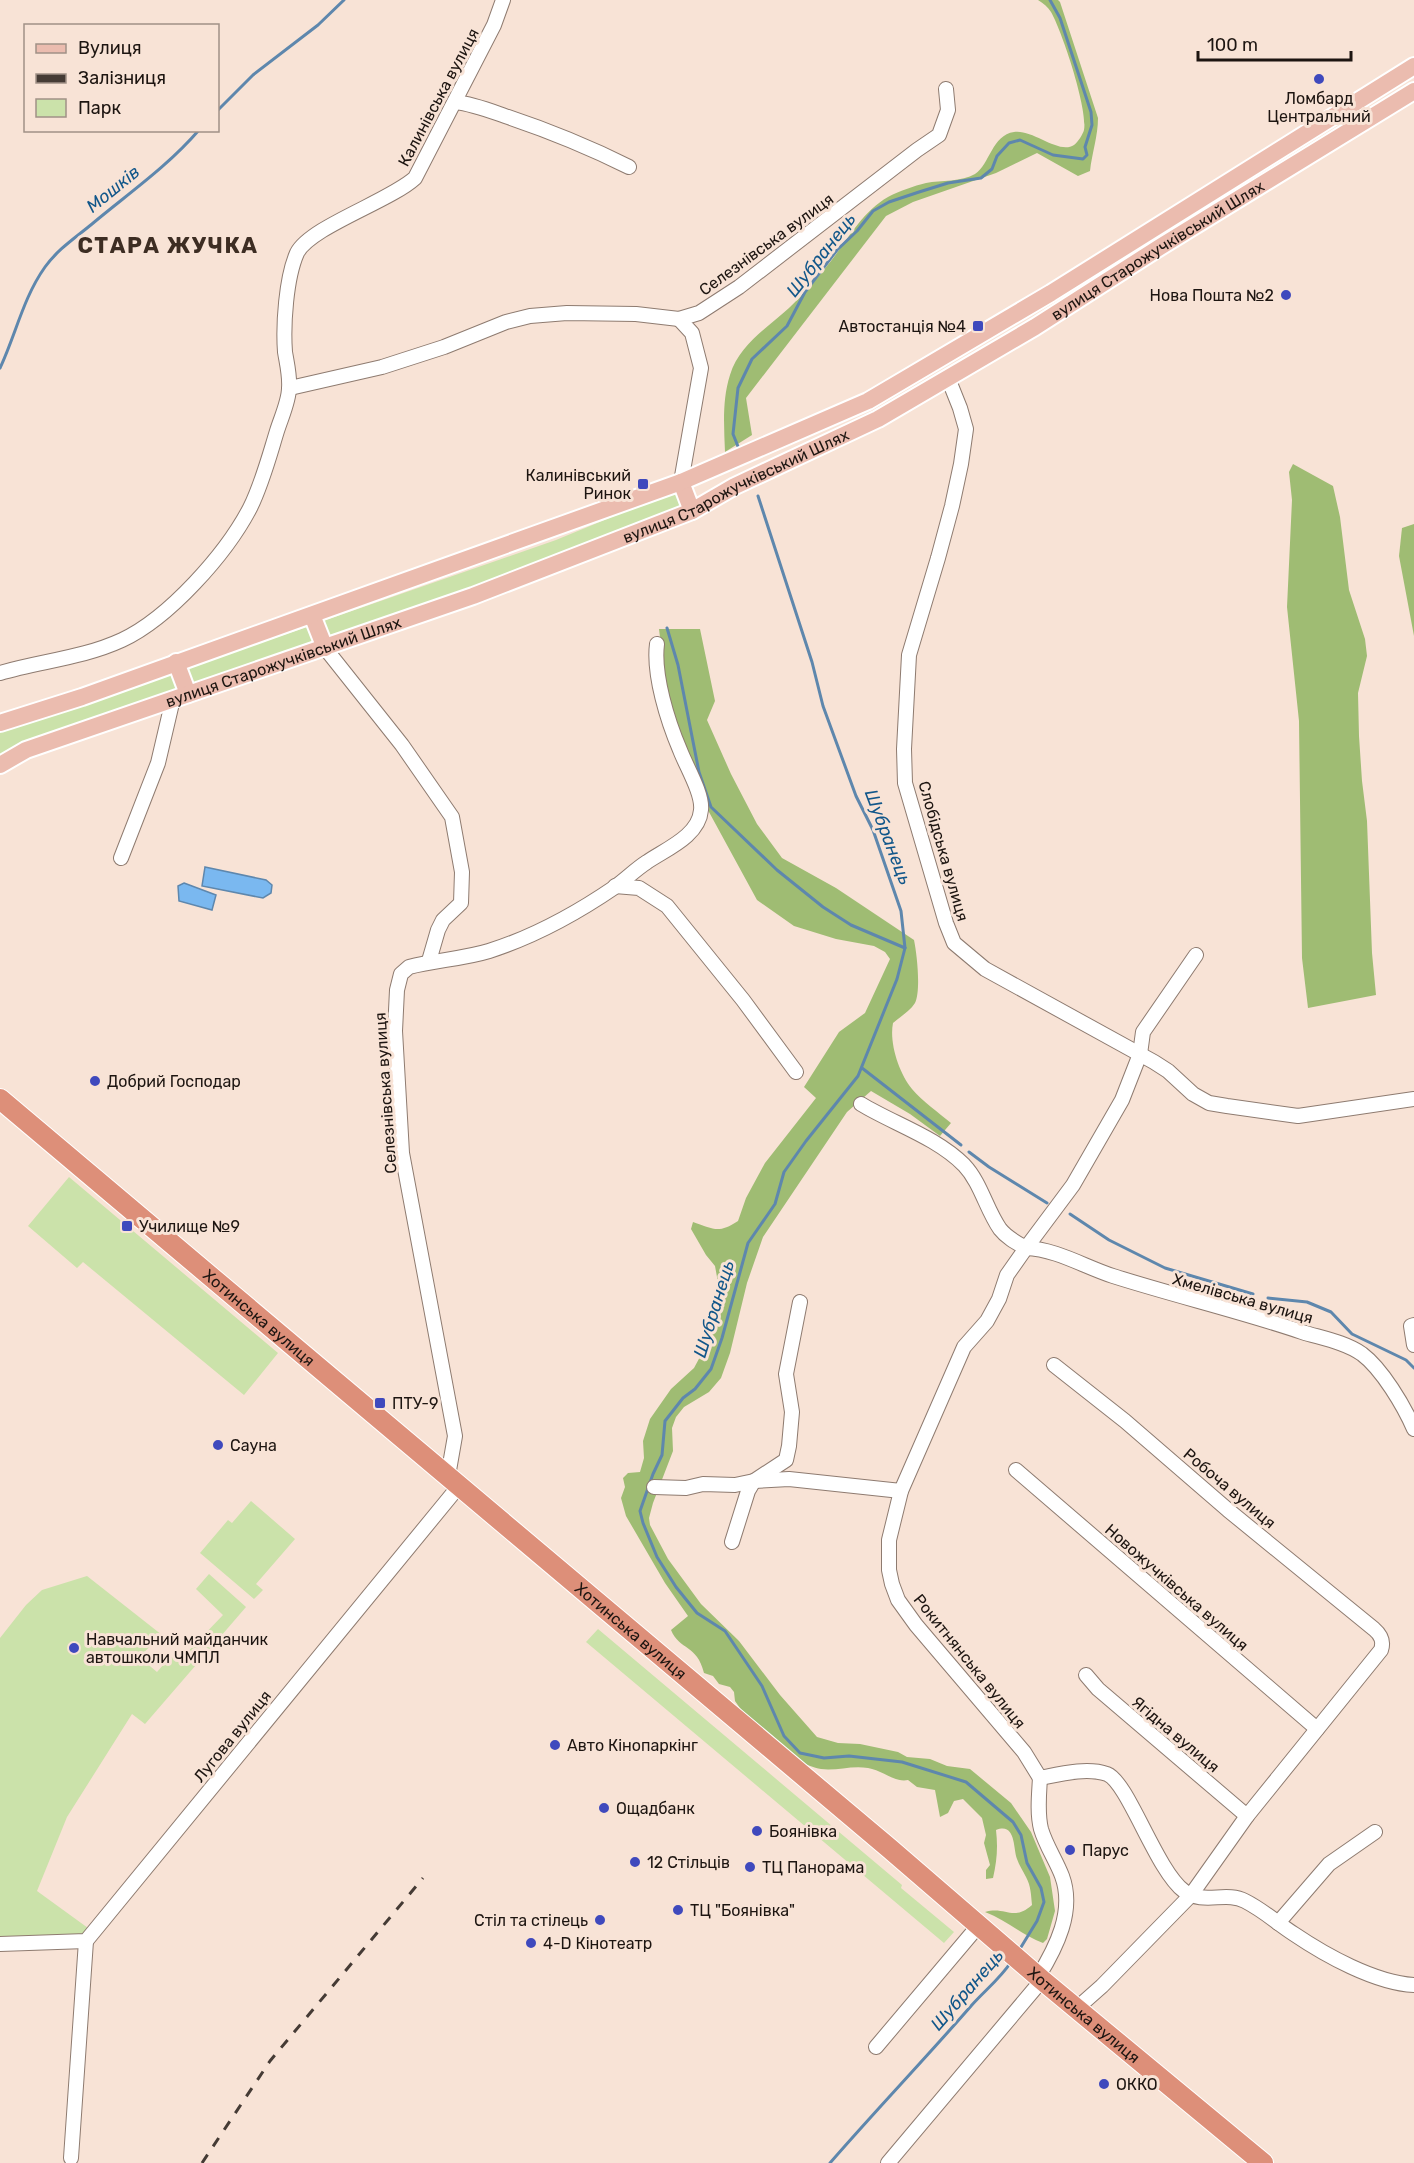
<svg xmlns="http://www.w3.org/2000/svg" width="1414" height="2163" viewBox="0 0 1414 2163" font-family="Rubik,sans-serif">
<rect width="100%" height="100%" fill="#f8e3d6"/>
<g fill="#cbe2aa">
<path d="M 670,493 C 678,495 681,498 682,506 L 677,511 L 330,641 L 323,621 L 556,540 Z"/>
<path d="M 307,627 C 312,632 315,638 314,645 L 196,687 C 190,682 187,675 190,667 Z"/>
<polygon points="172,673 179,684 176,694 0,760 0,732"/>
<polygon points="69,1177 278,1353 244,1395 83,1262 77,1268 28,1226"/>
<polygon points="251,1501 295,1539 256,1584 263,1590 254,1599 200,1553 228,1520 232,1523"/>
<polygon points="209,1574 246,1607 145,1724 132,1714 67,1817 37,1891 88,1928 79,1938 0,1941 0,1638 26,1605 42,1590 87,1576 162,1635 139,1657 157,1672 171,1656 178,1662 223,1615 196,1589"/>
<polygon points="598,1629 902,1885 901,1888 954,1932 944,1943 586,1642"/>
</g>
<g fill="#9fbc73">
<path d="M 1038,0 L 1058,0 L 1060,2 L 1098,118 C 1098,136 1092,153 1090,171 L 1078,176 L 1037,153 L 996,173 L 913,202 L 886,216 L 746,398 L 752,435 L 725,452 C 724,426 722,400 730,375 C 739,345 767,328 789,308 C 804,294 818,277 831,261 C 848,239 863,211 888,197 C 899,191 914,186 926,183 C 941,180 962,182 975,174 C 990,164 992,135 1014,132 C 1033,129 1059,155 1074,145 C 1078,142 1083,134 1084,130 C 1088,109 1062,31 1051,12 C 1048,7 1043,3 1038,0 Z"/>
<polygon points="1293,464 1333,486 1340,517 1349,590 1365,639 1367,656 1358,693 1359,736 1362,781 1367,821 1372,953 1376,995 1308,1008 1302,958 1299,721 1287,607 1292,500 1289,472"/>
<polygon points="1414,524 1414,636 1399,556 1402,528"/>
<path d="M 659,629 L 700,629 L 715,701 L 707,720 L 731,774 L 757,824 L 782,858 L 836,888 L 914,940 C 917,954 921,991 915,1003 C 910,1011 900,1017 893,1023 C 889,1043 899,1073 912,1089 C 923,1102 938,1112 951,1123 L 940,1136 L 910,1114 L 871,1091 L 847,1112 L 763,1237 L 747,1283 L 730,1353 L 721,1378 L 709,1392 L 684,1407 L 676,1417 L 672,1428 L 673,1451 L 653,1503 L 649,1518 L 650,1525 L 668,1559 L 701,1604 L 739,1641 L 780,1695 L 817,1737 L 838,1743 L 860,1744 L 898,1752 L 907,1757 L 930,1759 L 947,1766 L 970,1769 L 1011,1803 L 1031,1832 L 1050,1877 L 1055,1911 L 1047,1939 L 1043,1943 C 1022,1935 1006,1920 985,1912 C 1006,1906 1013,1922 1032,1905 C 1031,1895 1031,1886 1026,1877 C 1023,1871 1019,1865 1017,1859 C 1013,1848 1016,1822 996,1830 C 998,1847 997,1861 993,1878 L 986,1879 L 986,1870 L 990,1865 L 984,1843 L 986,1835 L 982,1818 L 963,1799 L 954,1801 L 948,1813 L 940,1817 L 935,1790 L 917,1787 L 908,1780 C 895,1783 882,1770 868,1768 C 852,1765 837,1771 821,1769 C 814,1768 805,1764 798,1761 L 753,1727 L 735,1701 L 734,1692 L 730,1687 L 719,1684 L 713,1676 L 704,1673 C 697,1644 680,1651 671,1630 L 688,1616 L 665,1583 L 626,1516 L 621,1498 L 625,1487 L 623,1478 L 628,1473 L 640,1472 L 644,1458 L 643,1441 L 650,1419 L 671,1389 L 694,1368 L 708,1342 L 716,1308 L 719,1288 L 715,1266 L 706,1255 L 691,1229 L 693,1222 C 714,1229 718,1234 738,1221 L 746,1198 L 765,1163 L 816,1098 L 804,1087 L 839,1032 L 865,1013 L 890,959 L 885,952 L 874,946 L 836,939 L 794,926 L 757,900 L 709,812 L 682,745 L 666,687 Z"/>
</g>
<g fill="#7ab8f0" stroke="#5e87ad" stroke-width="1.5">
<polygon points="205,867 266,880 272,885 271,893 263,898 202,886"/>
<polygon points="184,883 216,895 212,910 179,901 178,886"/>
</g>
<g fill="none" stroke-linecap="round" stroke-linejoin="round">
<g stroke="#5e87ad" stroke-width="3">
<polyline points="218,110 253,75 318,25 344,0"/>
<path d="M 0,368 C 16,334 23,298 45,267 C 58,249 75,238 92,224 C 129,193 167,167 199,130"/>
<polyline points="739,449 733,434 738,388 752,359 787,326 805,292 837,250 857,231 873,211 889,202 919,192 948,183 981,178 992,169 997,156 1009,143 1020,140 1053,155 1083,159 1087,155 1085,147 1092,125 1091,112 1060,18 1050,0"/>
<polyline points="758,496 812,662 823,706 856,796 873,830 901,911 905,948 897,979 858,1076 806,1141 784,1172 775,1204 748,1243 722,1338 711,1369 695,1389 683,1398 665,1421 662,1455 653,1474 640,1511 643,1523 657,1557 676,1587 697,1613 725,1631 762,1686 784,1736 800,1753 824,1758 849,1756 902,1762 966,1782 1013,1822 1021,1835 1027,1863 1041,1888 1044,1902 1037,1921 1018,1952"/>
<polyline points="667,628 678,665 699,772 711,807 777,870 823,907 851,925 905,948"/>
<polyline points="862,1068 961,1145"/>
<polyline points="969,1152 989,1167 1047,1203"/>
<polyline points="1070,1214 1109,1240 1165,1268 1253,1294"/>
<polyline points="1268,1298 1307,1302 1331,1312 1352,1334 1406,1360 1414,1368"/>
<path d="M 830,2163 C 876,2110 925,2059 971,2006 C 984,1991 1000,1979 1011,1962"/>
</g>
<defs>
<g id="minor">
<path d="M 455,102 C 473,104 488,110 505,116 C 547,130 589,147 629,167"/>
<polyline points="948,378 960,408 966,429 961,464 952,506 938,558 909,655 904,749 905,783 946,923 954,943 985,969 1154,1062 1168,1071 1193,1094 1209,1103 1227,1106 1298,1116 1414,1099"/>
<polyline points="290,388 382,367 444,347 506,322 530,316 567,313 636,314 679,319"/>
<polyline points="681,482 701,368 692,333 679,319 699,313 739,287 917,150 939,135 948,110 946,89"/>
<polyline points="325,648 402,745 452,817 462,872 461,903 443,920 438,930 429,961"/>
<path d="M 0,673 C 41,661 83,658 122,640 C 169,618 226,554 250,508 C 262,484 269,457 277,431 C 281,418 289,401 289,388 C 290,376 287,364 285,352 C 283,325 286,278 297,253 C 310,227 390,201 415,178 L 494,25 L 503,0"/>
<polyline points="121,858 158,763 173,699"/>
<polyline points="615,886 639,888 667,906 743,1000 796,1072"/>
<path d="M 861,1104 C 894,1124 936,1137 964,1165 C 981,1183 986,1209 1000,1229 C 1007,1238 1017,1243 1026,1248 L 1007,1275 L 999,1299 L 987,1321 L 964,1347 L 901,1491 L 889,1540 L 889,1570 L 892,1584 L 898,1600 L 916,1625 L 1024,1752 L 1040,1778 C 1060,1774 1087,1767 1107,1774 C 1128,1782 1156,1870 1184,1891 C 1203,1905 1226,1891 1245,1901 C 1263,1910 1277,1923 1294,1934 C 1325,1955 1375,1983 1414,1985"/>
<path d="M 1026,1248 C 1056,1249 1085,1267 1113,1276 C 1176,1296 1240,1311 1302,1332 C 1321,1338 1345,1342 1362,1354 C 1382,1369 1404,1406 1414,1429"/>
<polyline points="1026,1248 1073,1185 1122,1100 1140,1054 1143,1032 1196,955"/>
<polyline points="1414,1325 1411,1326 1414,1345"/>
<path d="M 1054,1365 L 1125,1421 L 1228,1510 L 1374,1629 C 1381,1635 1384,1641 1381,1650 L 1247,1816 L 1191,1895 L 1102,1986 L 1076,2009"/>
<polyline points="1016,1470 1317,1729"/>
<path d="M 448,1476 L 455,1436 L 402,1153 L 395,1031 L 397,990 L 401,974 L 409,967 C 435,960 463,959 489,951 C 533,937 577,913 615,887 C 626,879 636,869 647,862 C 666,849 699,836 701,810 C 703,794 686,766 680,750 C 668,722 653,675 657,644"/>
<polyline points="654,1487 686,1488 703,1484 735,1485 754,1481 789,1479 901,1491"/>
<polyline points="732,1542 748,1491 754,1481 786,1460 789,1446 792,1412 786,1374 800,1302"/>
<polyline points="1086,1675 1098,1689 1247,1816"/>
<polyline points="1278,1923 1329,1864 1375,1832"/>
<polyline points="0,1944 86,1941 459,1486"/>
<path d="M 1038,1977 C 1056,1948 1075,1911 1062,1876 C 1056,1860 1046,1846 1041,1829 C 1037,1813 1039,1795 1040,1778"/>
<polyline points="876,2047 979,1925"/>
<polyline points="71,2158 86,1941"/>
<polyline points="888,2163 1042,1980"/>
</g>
<g id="major">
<polyline points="681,482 692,511"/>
<polyline points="312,615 325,648"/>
<polyline points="176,662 188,694"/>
<polyline points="0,723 82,697 681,482 868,401 1051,293 1414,66"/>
<path id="s1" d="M 0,765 L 26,750 L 473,596 L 692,511 L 735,486 L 878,419 L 1035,327 L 1160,247 L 1414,91"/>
</g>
<g id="highway">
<path id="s2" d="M 0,1099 L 889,1848 L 1042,1980 L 1263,2163"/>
</g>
</defs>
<use href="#minor" stroke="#8e7b70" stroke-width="16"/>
<use href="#major" stroke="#fff" stroke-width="20"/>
<use href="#highway" stroke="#fff" stroke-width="22"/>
<use href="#minor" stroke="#fff" stroke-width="14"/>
<use href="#major" stroke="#ebbcaf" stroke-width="16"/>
<use href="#highway" stroke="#dd8f79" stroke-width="20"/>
<polyline stroke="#453b35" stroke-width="3" stroke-dasharray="10 10" stroke-linecap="butt" points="202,2163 270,2061 423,1878"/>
</g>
<g fill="#3f49bd" stroke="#f8e3d6" stroke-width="2">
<circle cx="1319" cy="79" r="6"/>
<circle cx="1286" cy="295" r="6"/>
<rect x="972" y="320" width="12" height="12" rx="3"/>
<rect x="637" y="478" width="12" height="12" rx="3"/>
<circle cx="95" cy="1081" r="6"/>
<rect x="121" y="1220" width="12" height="12" rx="3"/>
<rect x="374" y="1397" width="12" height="12" rx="3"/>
<circle cx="218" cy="1445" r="6"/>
<circle cx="74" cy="1648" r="6"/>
<circle cx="555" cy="1745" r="6"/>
<circle cx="604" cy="1808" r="6"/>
<circle cx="757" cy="1831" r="6"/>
<circle cx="1070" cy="1850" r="6"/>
<circle cx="635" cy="1862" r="6"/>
<circle cx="750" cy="1867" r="6"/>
<circle cx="678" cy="1910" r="6"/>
<circle cx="600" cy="1920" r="6"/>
<circle cx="531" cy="1943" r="6"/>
<circle cx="1104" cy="2084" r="6"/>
</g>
<g text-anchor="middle" stroke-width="6" stroke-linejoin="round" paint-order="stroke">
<g font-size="16" fill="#1d1511" stroke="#f8e3d6">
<text transform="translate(438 97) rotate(-62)" y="6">Калинівська вулиця</text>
<text transform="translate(766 244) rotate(-36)" y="6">Селезнівська вулиця</text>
<text dy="6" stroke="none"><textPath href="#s1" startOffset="1272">вулиця Старожучківський Шлях</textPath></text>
<text dy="6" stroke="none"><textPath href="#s1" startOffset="788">вулиця Старожучківський Шлях</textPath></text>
<text dy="6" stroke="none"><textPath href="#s1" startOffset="302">вулиця Старожучківський Шлях</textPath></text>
<text transform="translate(944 851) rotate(74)" y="6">Слобідська вулиця</text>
<text transform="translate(385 1093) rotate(-94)" y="6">Селезнівська вулиця</text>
<text transform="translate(1243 1298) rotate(16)" y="6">Хмелівська вулиця</text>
<text dy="6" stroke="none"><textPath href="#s2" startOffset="339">Хотинська вулиця</textPath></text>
<text transform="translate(1230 1488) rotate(40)" y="6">Робоча вулиця</text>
<text transform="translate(1177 1587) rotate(41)" y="6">Новожучківська вулиця</text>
<text dy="6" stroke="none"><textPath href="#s2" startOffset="825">Хотинська вулиця</textPath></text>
<text transform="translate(970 1661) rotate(51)" y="6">Рокитнянська вулиця</text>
<text transform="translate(1176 1734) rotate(40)" y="6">Ягідна вулиця</text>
<text transform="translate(232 1736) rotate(-51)" y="6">Лугова вулиця</text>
<text dy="6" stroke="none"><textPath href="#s2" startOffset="1419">Хотинська вулиця</textPath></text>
</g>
<g font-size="16" fill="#1d1511" stroke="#f8e3d6" text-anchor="start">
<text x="1319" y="104" text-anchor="middle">Ломбард<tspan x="1319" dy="18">Центральний</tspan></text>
<text x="1274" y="301" text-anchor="end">Нова Пошта №2</text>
<text x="966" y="332" text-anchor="end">Автостанція №4</text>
<text x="631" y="481" text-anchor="end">Калинівський<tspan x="631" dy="18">Ринок</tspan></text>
<text x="107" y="1087">Добрий Господар</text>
<text x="139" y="1232">Училище №9</text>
<text x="392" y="1409">ПТУ-9</text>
<text x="230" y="1451">Сауна</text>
<text x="86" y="1645">Навчальний майданчик<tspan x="86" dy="18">автошколи ЧМПЛ</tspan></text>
<text x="567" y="1751">Авто Кінопаркінг</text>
<text x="616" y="1814">Ощадбанк</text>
<text x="769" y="1837">Боянівка</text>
<text x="1082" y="1856">Парус</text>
<text x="647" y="1868">12 Стільців</text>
<text x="762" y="1873">ТЦ Панорама</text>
<text x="690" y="1916">ТЦ "Боянівка"</text>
<text x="588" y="1926" text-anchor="end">Стіл та стілець</text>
<text x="543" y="1949">4-D Кінотеатр</text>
<text x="1116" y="2090">ОККО</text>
</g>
<g font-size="18" font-style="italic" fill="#12578a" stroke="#f8e3d6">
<text transform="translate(113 189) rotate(-39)" y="6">Мошків</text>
<text transform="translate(821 255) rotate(-52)" y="6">Шубранець</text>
<text transform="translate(888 837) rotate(69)" y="6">Шубранець</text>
<text transform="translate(714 1309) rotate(-73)" y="6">Шубранець</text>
<text transform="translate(967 1990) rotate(-49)" y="6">Шубранець</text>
</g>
<g font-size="22" font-weight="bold" letter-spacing="1.5" fill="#3d2d23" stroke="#f8e3d6">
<text x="168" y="253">СТАРА ЖУЧКА</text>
</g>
</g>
<rect x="24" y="24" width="195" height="108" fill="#f8e3d6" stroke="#a09187" stroke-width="1.5"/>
<rect x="36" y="44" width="30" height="9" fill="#ebbcaf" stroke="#a09187" stroke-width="1.5"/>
<text x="78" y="54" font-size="18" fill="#1d1511">Вулиця</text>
<rect x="36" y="74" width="30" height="9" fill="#453b35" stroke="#a09187" stroke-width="1.5"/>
<text x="78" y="84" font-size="18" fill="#1d1511">Залізниця</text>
<rect x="36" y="99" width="30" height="18" fill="#cbe2aa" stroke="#a09187" stroke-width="1.5"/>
<text x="78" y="114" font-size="18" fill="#1d1511">Парк</text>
<path d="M1198 51v9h153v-9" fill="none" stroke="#1d1511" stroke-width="3"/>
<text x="1207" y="51" font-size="18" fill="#1d1511" stroke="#f8e3d6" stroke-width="4.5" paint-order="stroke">100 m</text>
</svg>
